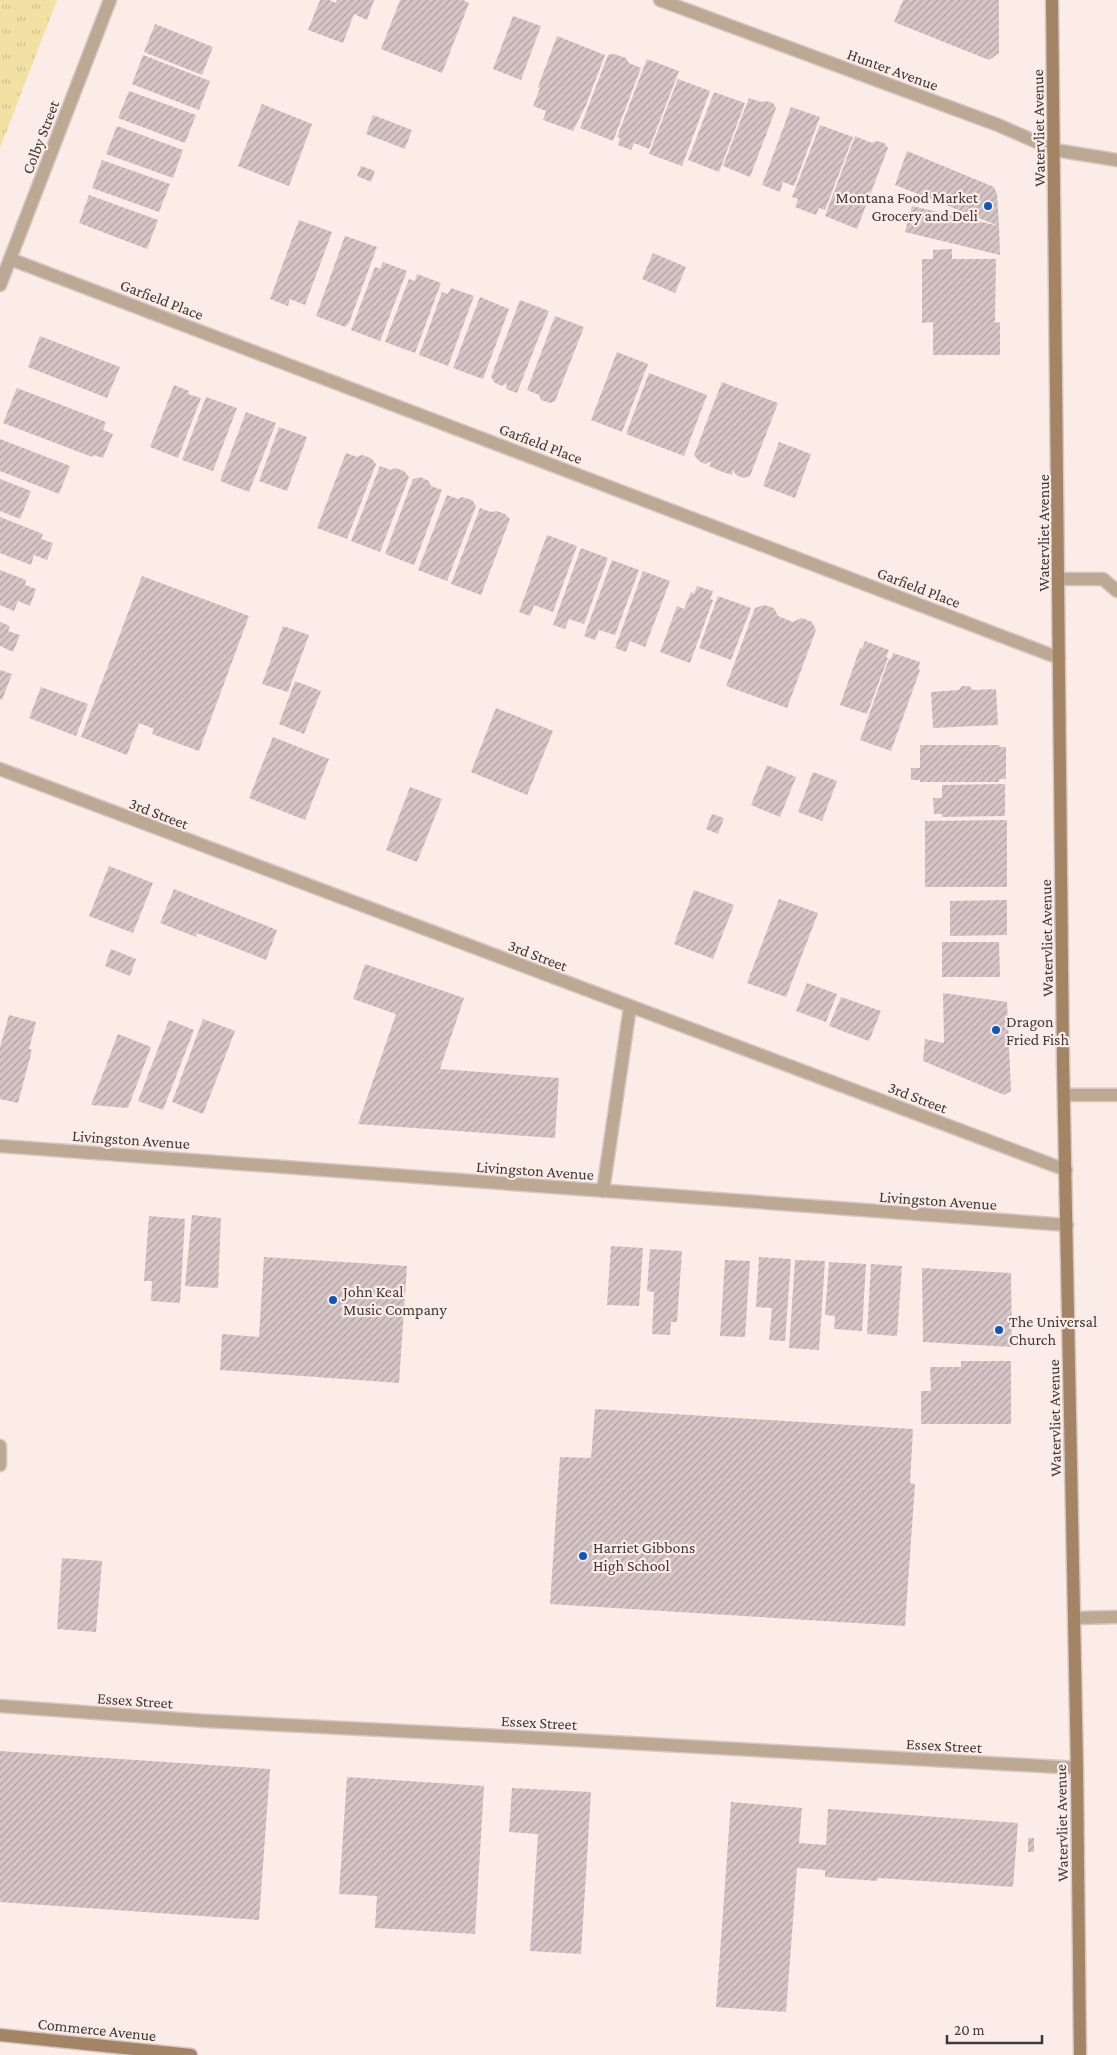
<svg xmlns="http://www.w3.org/2000/svg" width="1117" height="2055" viewBox="0 0 1117 2055" font-family="'Crimson Pro',serif">
<defs>
<pattern id="grass-tufts" width="24" height="20" patternUnits="userSpaceOnUse" patternTransform="scale(1.25)"><rect width="24" height="20" fill="#f2e1a3"/><path d="M3 7l-1-3M5 7V3M7 7l1-3M15 17l-1-3M17 17v-4M19 17l1-3" fill="none" stroke="#d1c28d"/></pattern>
<pattern id="building-hatch" width="6" height="6" patternUnits="userSpaceOnUse" patternTransform="scale(1.25)"><rect width="6" height="6" fill="#d6c5c7"/><path d="M-1 1l2-2M0 6l6-6M5 7l2-2" fill="none" stroke="#afa1a2"/></pattern>
</defs>
<rect width="100%" height="100%" fill="#fcece7"/>
<polygon fill="url(#grass-tufts)" points="0,0 57,0 0,148"/>
<g fill="url(#building-hatch)">
<polygon points="320,0 329,0 336,3 337,0 374,0 367,20 354,14 343,43 308,30"/>
<polygon points="400,0 463,0 469,3 442,73 381,49"/>
<polygon points="903,0 999,0 999,53 989,60 894,22"/>
<polygon points="513,16 541,26 521,80 493,69"/>
<polygon points="155,24 213,47 202,75 144,52"/>
<polygon points="557,36 605,55 586,105 573,131 543,120 546,111 533,106 540,88 538,87"/>
<polygon points="614,54 626,58 629,63 641,68 613,141 580,128 608,55"/>
<polygon points="143,55 210,81 199,110 132,84"/>
<polygon points="647,59 679,71 649,149 634,143 631,150 618,145 620,138 617,137"/>
<polygon points="678,79 710,91 682,166 649,154"/>
<polygon points="129,91 196,115 185,143 118,118"/>
<polygon points="714,92 745,103 719,172 688,160"/>
<polygon points="749,98 761,102 766,101 773,103 776,108 750,177 723,166"/>
<polygon points="262,104 312,124 289,186 238,166"/>
<polygon points="791,107 820,117 794,186 783,182 780,192 762,185"/>
<polygon points="373,115 412,130 405,149 366,134"/>
<polygon points="820,125 853,137 825,210 819,208 816,215 795,207 798,199 792,197"/>
<polygon points="117,126 183,150 173,178 106,154"/>
<polygon points="855,136 872,143 877,141 884,143 888,148 857,229 825,216"/>
<polygon points="907,151 994,187 997,194 999,226 895,185"/>
<polygon points="102,160 170,184 159,212 92,188"/>
<polygon points="361,166 375,171 371,182 357,176"/>
<polygon points="89,195 158,220 147,249 79,223"/>
<polygon points="912,206 999,226 1000,255 905,232"/>
<polygon points="299,220 332,232 305,305 290,299 288,306 270,299"/>
<polygon points="345,236 377,247 349,323 345,327 316,316"/>
<polygon points="952,249 952,259 996,259 995,323 1000,322 1000,355 933,355 933,322 922,323 922,259 933,259 933,250"/>
<polygon points="653,253 686,267 675,293 642,279"/>
<polygon points="383,262 407,271 380,341 351,330 375,267 380,269"/>
<polygon points="417,274 441,283 415,353 385,342 409,279 415,281"/>
<polygon points="451,288 474,296 448,366 419,355 442,292 448,294"/>
<polygon points="480,297 509,309 483,379 453,368"/>
<polygon points="520,300 549,311 517,393 506,389 507,383 502,386 495,383 491,377"/>
<polygon points="555,316 584,327 555,401 550,403 541,400 539,395 527,390"/>
<polygon points="40,336 120,367 107,398 28,367"/>
<polygon points="617,352 648,364 622,432 591,420"/>
<polygon points="649,373 707,395 684,456 626,434"/>
<polygon points="722,382 778,403 750,476 743,478 736,475 733,470 732,475 720,471 709,466 711,461 705,464 699,461 694,455"/>
<polygon points="174,385 189,391 188,394 201,398 178,458 150,447"/>
<polygon points="17,388 106,422 103,430 113,434 103,458 93,455 92,457 3,423"/>
<polygon points="206,397 237,408 213,471 182,460"/>
<polygon points="246,412 276,423 249,492 220,481"/>
<polygon points="279,427 307,437 287,491 259,481"/>
<polygon points="0,439 70,466 59,494 0,471"/>
<polygon points="779,442 811,454 795,498 763,486"/>
<polygon points="346,453 357,457 362,455 371,458 376,464 347,539 317,528"/>
<polygon points="380,466 391,470 396,468 404,471 409,477 380,552 351,541"/>
<polygon points="420,477 429,481 431,486 442,490 414,565 385,554 413,479"/>
<polygon points="0,479 31,491 20,519 0,511"/>
<polygon points="447,495 458,499 462,497 472,500 476,506 447,581 418,570"/>
<polygon points="480,508 491,512 497,511 505,514 510,519 481,595 451,584"/>
<polygon points="0,517 43,534 41,539 53,543 47,560 34,555 31,565 0,553"/>
<polygon points="547,535 577,546 553,612 534,605 530,616 519,612"/>
<polygon points="581,548 608,558 584,624 569,619 565,629 553,625"/>
<polygon points="612,560 639,570 615,635 599,630 595,640 584,636"/>
<polygon points="0,570 26,580 25,585 36,589 30,606 18,601 14,611 0,605"/>
<polygon points="643,571 670,581 645,647 630,641 626,652 615,648"/>
<polygon points="142,576 249,616 199,751 152,734 154,729 139,723 127,755 81,737"/>
<polygon points="697,586 713,591 710,599 713,600 690,663 660,652 677,606 684,609 691,592 694,594"/>
<polygon points="718,596 751,608 731,660 699,648"/>
<polygon points="764,605 774,608 778,616 793,622 802,618 812,622 816,630 787,708 726,686 755,608"/>
<polygon points="0,622 10,626 8,631 20,635 13,652 0,646"/>
<polygon points="283,626 309,635 288,692 262,684"/>
<polygon points="865,641 889,650 886,657 888,658 867,714 840,705 860,648 862,649"/>
<polygon points="893,653 920,662 918,669 920,670 891,751 860,740 889,659 891,659"/>
<polygon points="0,670 12,674 2,700 0,699"/>
<polygon points="295,681 321,691 304,734 279,724"/>
<polygon points="962,686 969,686 973,690 996,689 998,725 933,728 931,692 959,690"/>
<polygon points="41,687 88,704 76,736 29,718"/>
<polygon points="496,708 553,731 527,795 471,772"/>
<polygon points="273,737 329,759 305,820 249,798"/>
<polygon points="920,745 1000,745 999,747 1006,747 1006,779 999,779 999,782 920,782 920,780 911,780 911,768 920,768"/>
<polygon points="767,765 796,777 780,817 751,805"/>
<polygon points="813,772 837,781 822,821 798,812"/>
<polygon points="1005,784 1005,816 942,817 942,814 934,814 933,798 942,798 942,785"/>
<polygon points="410,787 442,799 417,862 386,850"/>
<polygon points="712,814 724,818 718,834 706,829"/>
<polygon points="1007,820 1007,887 925,887 925,821"/>
<polygon points="109,866 153,883 133,933 89,916"/>
<polygon points="174,889 277,930 266,960 197,933 196,937 160,923"/>
<polygon points="694,890 734,905 713,959 674,944"/>
<polygon points="779,899 818,913 786,997 747,983"/>
<polygon points="1007,900 1007,935 950,936 950,901"/>
<polygon points="942,942 999,942 1000,977 942,977"/>
<polygon points="111,949 136,959 130,976 105,966"/>
<polygon points="365,964 464,998 440,1069 559,1078 555,1138 358,1124 396,1014 353,999"/>
<polygon points="807,983 837,994 826,1022 796,1011"/>
<polygon points="943,993 1007,1002 1011,1091 1004,1095 923,1061 925,1039 944,1043"/>
<polygon points="841,997 881,1011 869,1041 829,1026"/>
<polygon points="9,1015 36,1022 29,1049 32,1050 18,1103 0,1099 0,1047"/>
<polygon points="203,1019 235,1031 203,1114 172,1102"/>
<polygon points="169,1020 194,1030 163,1110 138,1101"/>
<polygon points="118,1034 151,1047 128,1108 91,1105"/>
<polygon points="192,1215 221,1218 218,1288 185,1286"/>
<polygon points="149,1216 185,1219 180,1303 151,1301 152,1281 144,1281"/>
<polygon points="611,1246 643,1248 639,1306 607,1305"/>
<polygon points="650,1249 682,1251 677,1322 671,1322 670,1335 652,1334 654,1292 647,1291"/>
<polygon points="264,1257 407,1266 399,1383 220,1370 222,1334 259,1337"/>
<polygon points="759,1257 791,1259 785,1341 769,1340 772,1308 756,1307"/>
<polygon points="725,1260 750,1261 745,1337 720,1336"/>
<polygon points="795,1260 825,1261 819,1350 789,1348"/>
<polygon points="829,1262 866,1264 862,1331 834,1329 835,1316 825,1315"/>
<polygon points="871,1264 902,1266 897,1336 867,1334"/>
<polygon points="922,1268 1011,1273 1012,1347 923,1342"/>
<polygon points="961,1361 1011,1361 1011,1424 921,1424 921,1391 931,1391 930,1367 961,1367"/>
<polygon points="595,1409 913,1429 910,1483 915,1484 905,1626 550,1604 560,1457 591,1458"/>
<polygon points="62,1558 102,1561 96,1632 57,1629"/>
<polygon points="0,1751 270,1769 259,1920 0,1902"/>
<polygon points="347,1777 484,1786 475,1934 375,1928 377,1896 339,1894"/>
<polygon points="512,1788 591,1792 581,1954 530,1951 538,1834 509,1832"/>
<polygon points="731,1802 802,1808 799,1843 826,1845 828,1809 1018,1823 1013,1887 878,1878 877,1881 825,1877 825,1870 797,1868 786,2012 716,2007"/>
<rect x="1028" y="1838" width="6" height="14"/>
</g>
<g fill="none" stroke-linecap="round" stroke-linejoin="round">
<defs>
<g id="lane">
<polyline points="1059,579 1103,579 1117,591"/>
<polyline points="603,1191 630,1007"/>
<polyline points="0,1446 0,1465"/>
<polyline points="1074,1618 1117,1617"/>
</g>
<g id="street">
<polyline points="660,0 998,125 1055,150 1117,160"/>
<polyline points="10,259 1059,658"/>
<polyline points="0,285 110,0"/>
<polyline points="0,769 1066,1170"/>
<polyline points="1064,1095 1117,1095"/>
<polyline points="0,1146 1067,1225"/>
<polyline points="0,1706 206,1721 521,1737 1077,1768"/>
</g>
<g id="secondary">
<polyline points="1052,0 1063,1062 1077,1768 1080,2055"/>
<polyline points="0,2035 191,2055"/>
</g>
</defs>
<use href="#lane" stroke="#d6c8c4" stroke-width="15"/>
<use href="#street" stroke="#d6c8c4" stroke-width="15"/>
<use href="#secondary" stroke="#d6c8c4" stroke-width="15"/>
<use href="#lane" stroke="#bda893" stroke-width="12"/>
<use href="#street" stroke="#bda893" stroke-width="12"/>
<use href="#secondary" stroke="#a38465" stroke-width="12"/>
</g>
<g fill="#0d57c1" stroke="#fcece7" stroke-width="2">
<circle cx="988" cy="206" r="5"/>
<circle cx="996" cy="1030" r="5"/>
<circle cx="333" cy="1300" r="5"/>
<circle cx="999" cy="1330" r="5"/>
<circle cx="583" cy="1556" r="5"/>
</g>
<g text-anchor="middle" stroke-width="4.5" stroke-linejoin="round" paint-order="stroke">
<g font-size="16" fill="#3e3836" stroke="#fcece7">
<text transform="translate(893 69) rotate(20)" y="6">Hunter Avenue</text>
<text transform="translate(1038 128) rotate(-91)" y="6">Watervliet Avenue</text>
<text transform="translate(40 137) rotate(-69)" y="6">Colby Street</text>
<text transform="translate(162 299) rotate(21)" y="6">Garfield Place</text>
<text transform="translate(541 443) rotate(21)" y="6">Garfield Place</text>
<text transform="translate(1043 533) rotate(-90)" y="6">Watervliet Avenue</text>
<text transform="translate(919 587) rotate(21)" y="6">Garfield Place</text>
<text transform="translate(159 813) rotate(21)" y="6">3rd Street</text>
<text transform="translate(1046 938) rotate(-91)" y="6">Watervliet Avenue</text>
<text transform="translate(538 955) rotate(21)" y="6">3rd Street</text>
<text transform="translate(918 1097) rotate(21)" y="6">3rd Street</text>
<text transform="translate(131 1139) rotate(4)" y="6">Livingston Avenue</text>
<text transform="translate(535 1170) rotate(4)" y="6">Livingston Avenue</text>
<text transform="translate(938 1200) rotate(4)" y="6">Livingston Avenue</text>
<text transform="translate(1054 1418) rotate(-91)" y="6">Watervliet Avenue</text>
<text transform="translate(135 1700) rotate(4)" y="6">Essex Street</text>
<text transform="translate(539 1722) rotate(3)" y="6">Essex Street</text>
<text transform="translate(944 1745) rotate(3)" y="6">Essex Street</text>
<text transform="translate(1061 1823) rotate(-91)" y="6">Watervliet Avenue</text>
<text transform="translate(97 2029) rotate(6)" y="6">Commerce Avenue</text>
</g>
<g font-size="16" fill="#3e3836" stroke="#fcece7" text-anchor="start">
<text x="978" y="203" text-anchor="end">Montana Food Market<tspan x="978" dy="18">Grocery and Deli</tspan></text>
<text x="1006" y="1027">Dragon<tspan x="1006" dy="18">Fried Fish</tspan></text>
<text x="343" y="1297">John Keal<tspan x="343" dy="18">Music Company</tspan></text>
<text x="1009" y="1327">The Universal<tspan x="1009" dy="18">Church</tspan></text>
<text x="593" y="1553">Harriet Gibbons<tspan x="593" dy="18">High School</tspan></text>
</g>
</g>
<path d="M947 2035v8h95v-8" fill="none" stroke="#3e3836" stroke-width="2.5"/>
<text x="954" y="2035" font-size="15" fill="#3e3836" stroke="#fcece7" stroke-width="4" paint-order="stroke">20 m</text>
</svg>
